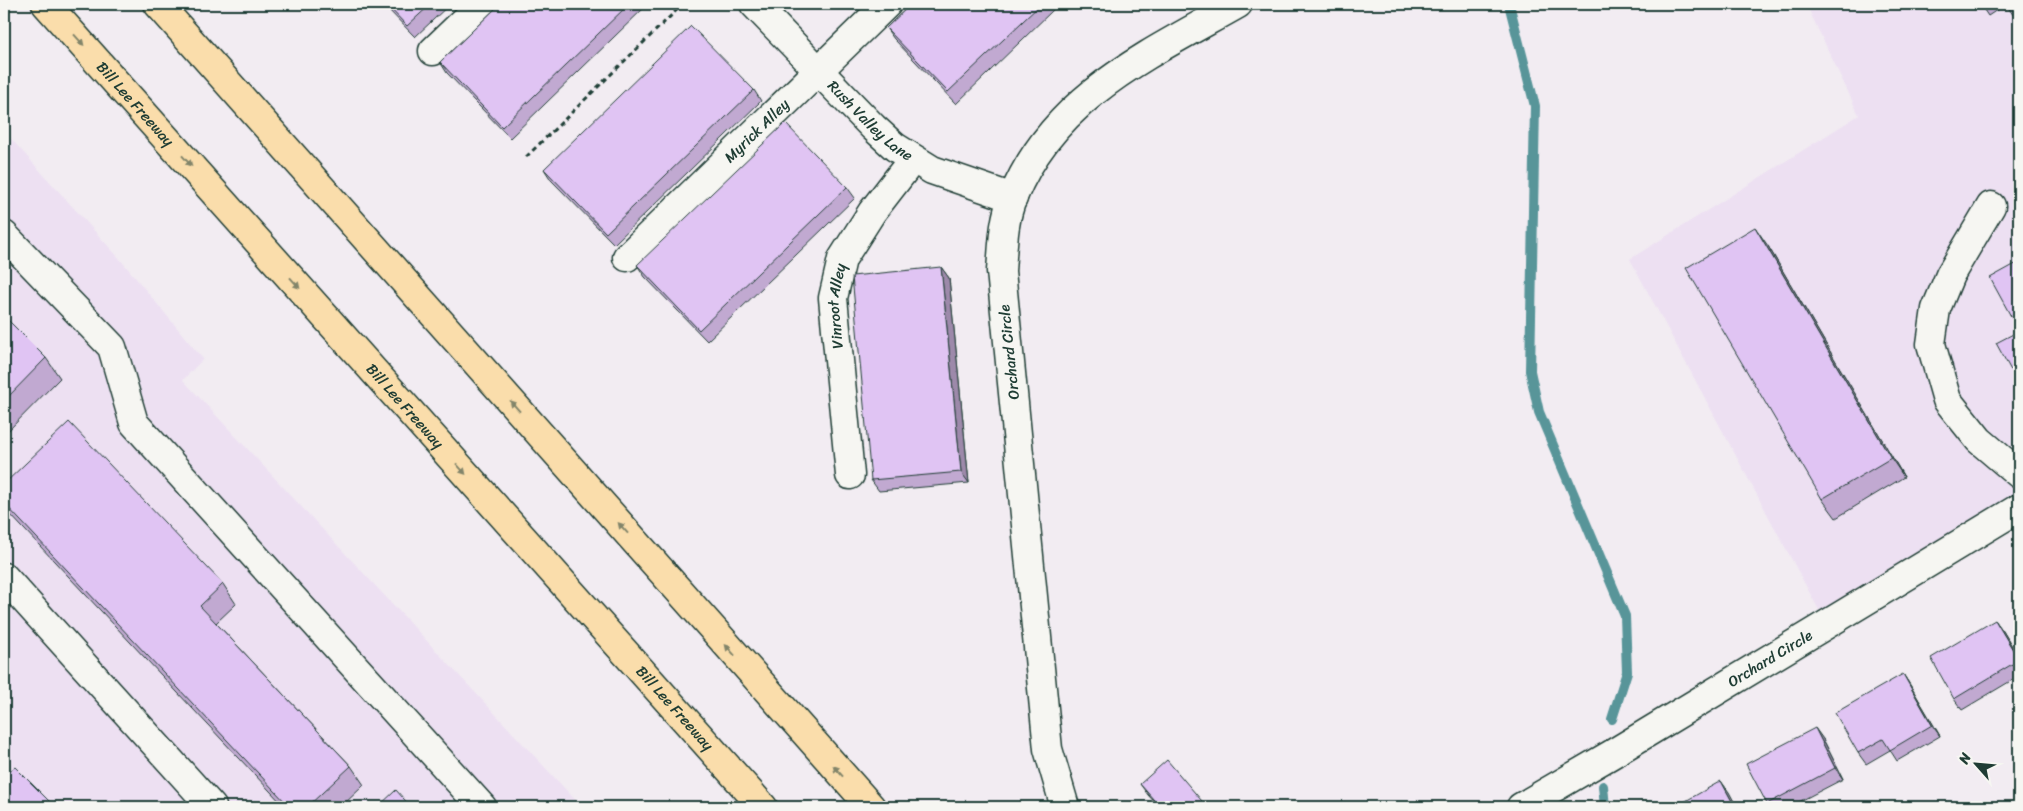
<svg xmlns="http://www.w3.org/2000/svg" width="2023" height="811" viewBox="0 0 2023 811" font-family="Sriracha,sans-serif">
<rect width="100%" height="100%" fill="#f2ecf2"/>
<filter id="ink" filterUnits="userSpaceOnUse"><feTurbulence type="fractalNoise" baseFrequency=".02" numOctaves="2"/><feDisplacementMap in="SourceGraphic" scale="10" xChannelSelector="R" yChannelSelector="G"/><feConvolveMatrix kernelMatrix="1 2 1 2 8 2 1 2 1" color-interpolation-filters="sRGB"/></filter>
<g filter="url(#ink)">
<g fill="#ede0f2">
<polygon points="1806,4 2019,4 2019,496 1820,612 1630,259 1859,115"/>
<polygon points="4,131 119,258 203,359 183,380 582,807 4,807"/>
</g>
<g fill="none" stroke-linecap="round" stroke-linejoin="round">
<g stroke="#599599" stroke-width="10">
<polyline points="1509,4 1535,106 1530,371 1539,412 1625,616 1627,672 1612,719"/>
<polyline points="1603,786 1605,807"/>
</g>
<defs>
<g id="minor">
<path id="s1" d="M 754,4 L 873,127 L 895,147 L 932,170 L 1013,198"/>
<polyline points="433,51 482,4"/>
<polyline points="1991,206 1950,275 1936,309 1931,344 1947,400 1979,440 2019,474"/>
<polyline points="4,235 112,347 134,423 482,807"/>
<path id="s2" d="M 627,257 L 887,4"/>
<path id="s3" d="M 850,475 L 833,298 L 842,259 L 872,212 L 913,159"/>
<polyline points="4,577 212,807"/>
<path d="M 1065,807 L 1048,749 L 1001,271 C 1003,246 1003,220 1013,197 C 1054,96 1150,54 1238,4"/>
<path id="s4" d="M 1521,807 L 1612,754 L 2019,508"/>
</g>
<g id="highway">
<path id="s5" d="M 46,4 L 763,807"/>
<polyline points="158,4 871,807"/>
</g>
</defs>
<use href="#minor" stroke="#1f3d34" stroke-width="31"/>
<use href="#highway" stroke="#1f3d34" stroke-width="31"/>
<polyline stroke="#1f3d34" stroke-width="3" stroke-dasharray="5 4" stroke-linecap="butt" points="526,157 683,4"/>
<use href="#minor" stroke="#f6f6f2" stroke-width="28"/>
<use href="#highway" stroke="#faddab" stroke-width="28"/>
</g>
<g fill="#c1a9d1" stroke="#1f3d34">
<polygon points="383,4 450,4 415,37"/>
<polygon points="500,4 648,4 510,138 447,73 440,62"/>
<polygon points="844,4 857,4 850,10"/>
<polygon points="911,4 1050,4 1054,9 956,104 894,39 886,28"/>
<polygon points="1980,4 2019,4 2019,20 2017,21 2006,4 1988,16"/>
<polygon points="754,90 761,101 614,244 551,180 544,169"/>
<polygon points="847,187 855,198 707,341 645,277 637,265"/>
<polygon points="1768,246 1904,477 1836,518 1822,499"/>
<polygon points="941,267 949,278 969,483 879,491 871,480"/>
<polygon points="4,316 46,358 60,378 4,435"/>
<polygon points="4,484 223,584 236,604 216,623 351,766 364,785 341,807 285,807 8,512 4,506"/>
<polygon points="1995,620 2003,631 2019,658 2019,676 1962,710 1954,699"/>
<polygon points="1903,674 1910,685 1940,736 1897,761 1890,750 1866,764 1858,753"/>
<polygon points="1823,739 1843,779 1789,807 1769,807 1767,804"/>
<polygon points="1140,784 1207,807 1159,807 1148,795"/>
</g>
<g fill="#9d89aa" stroke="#1f3d34">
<polygon points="1755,227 1768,246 1904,477 1891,458"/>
<polygon points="941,267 949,278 969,483 961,472"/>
<polygon points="1995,620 2003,631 2019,658 2019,660"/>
<polygon points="1903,674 1910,685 1940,736 1932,725"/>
<polygon points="1815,728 1823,739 1843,779 1835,768"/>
<polygon points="1721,781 1729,792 1737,807 1735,807"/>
</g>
<g fill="#e0c4f3" stroke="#1f3d34">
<polygon points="386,4 431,4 407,26"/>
<polygon points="500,4 629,4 502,127 440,62"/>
<polygon points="911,4 1041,4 948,92 886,28"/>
<polygon points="691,26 754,90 606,233 544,169"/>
<polygon points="785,123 847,187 699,330 637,265"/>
<polygon points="1755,227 1891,458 1822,499 1686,268"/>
<polygon points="2019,262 2019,385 1996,343 2019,331 1990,278"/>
<polygon points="941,267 961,472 871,480 852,276"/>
<polygon points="4,316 46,358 4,401"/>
<polygon points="69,422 223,584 200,606 351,766 307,807 290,807 4,503 4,484"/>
<polygon points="1995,620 2019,660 1954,699 1931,658"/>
<polygon points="1903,674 1932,725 1890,750 1883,739 1858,753 1835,713"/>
<polygon points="1815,728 1835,768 1767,804 1746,764"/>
<polygon points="1167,760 1207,807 1160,807 1140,784"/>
<polygon points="4,766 9,772 15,767 55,807 4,807"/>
<polygon points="1721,781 1735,807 1675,807"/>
<polygon points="396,790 411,807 378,807"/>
</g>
<defs><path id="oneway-solid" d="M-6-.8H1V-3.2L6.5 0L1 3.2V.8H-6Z" transform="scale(1.25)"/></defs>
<g fill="#82856a">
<use href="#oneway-solid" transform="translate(79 40) rotate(48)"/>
<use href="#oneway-solid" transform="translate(187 161) rotate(48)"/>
<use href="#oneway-solid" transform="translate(295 283) rotate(48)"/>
<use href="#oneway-solid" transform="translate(515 406) rotate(-132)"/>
<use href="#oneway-solid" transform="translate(461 469) rotate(48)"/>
<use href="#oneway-solid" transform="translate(623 528) rotate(-132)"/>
<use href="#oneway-solid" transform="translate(730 650) rotate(-132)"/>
<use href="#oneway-solid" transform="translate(838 771) rotate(-132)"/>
</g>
</g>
<g text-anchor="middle" stroke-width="4" stroke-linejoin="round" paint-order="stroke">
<g font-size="15" fill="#1f3d34" stroke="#f6f6f2">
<text dy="5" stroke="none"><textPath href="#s5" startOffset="134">Bill Lee Freeway</textPath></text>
<text dy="5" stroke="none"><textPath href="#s1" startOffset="165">Rush Valley Lane</textPath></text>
<text dy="5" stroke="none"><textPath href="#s2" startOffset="181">Myrick Alley</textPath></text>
<text dy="5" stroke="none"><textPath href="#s3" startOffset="170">Vinroot Alley</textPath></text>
<text transform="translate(1009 352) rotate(-96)" y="5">Orchard Circle</text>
<text dy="5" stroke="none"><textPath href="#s5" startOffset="539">Bill Lee Freeway</textPath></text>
<text dy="5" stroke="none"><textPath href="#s4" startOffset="290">Orchard Circle</textPath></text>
<text dy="5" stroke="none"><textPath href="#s5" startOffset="944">Bill Lee Freeway</textPath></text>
</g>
</g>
<rect width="2023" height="811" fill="none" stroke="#f6f6f2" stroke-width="20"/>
<rect x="10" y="10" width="2003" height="791" fill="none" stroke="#1f3d34" stroke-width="2" filter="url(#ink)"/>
<g transform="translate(1976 764) rotate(297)" stroke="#f6f6f2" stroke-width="4" paint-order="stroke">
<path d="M0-4L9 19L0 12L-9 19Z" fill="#1f3d34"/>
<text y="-8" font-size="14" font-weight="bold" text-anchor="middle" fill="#1f3d34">N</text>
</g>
</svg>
